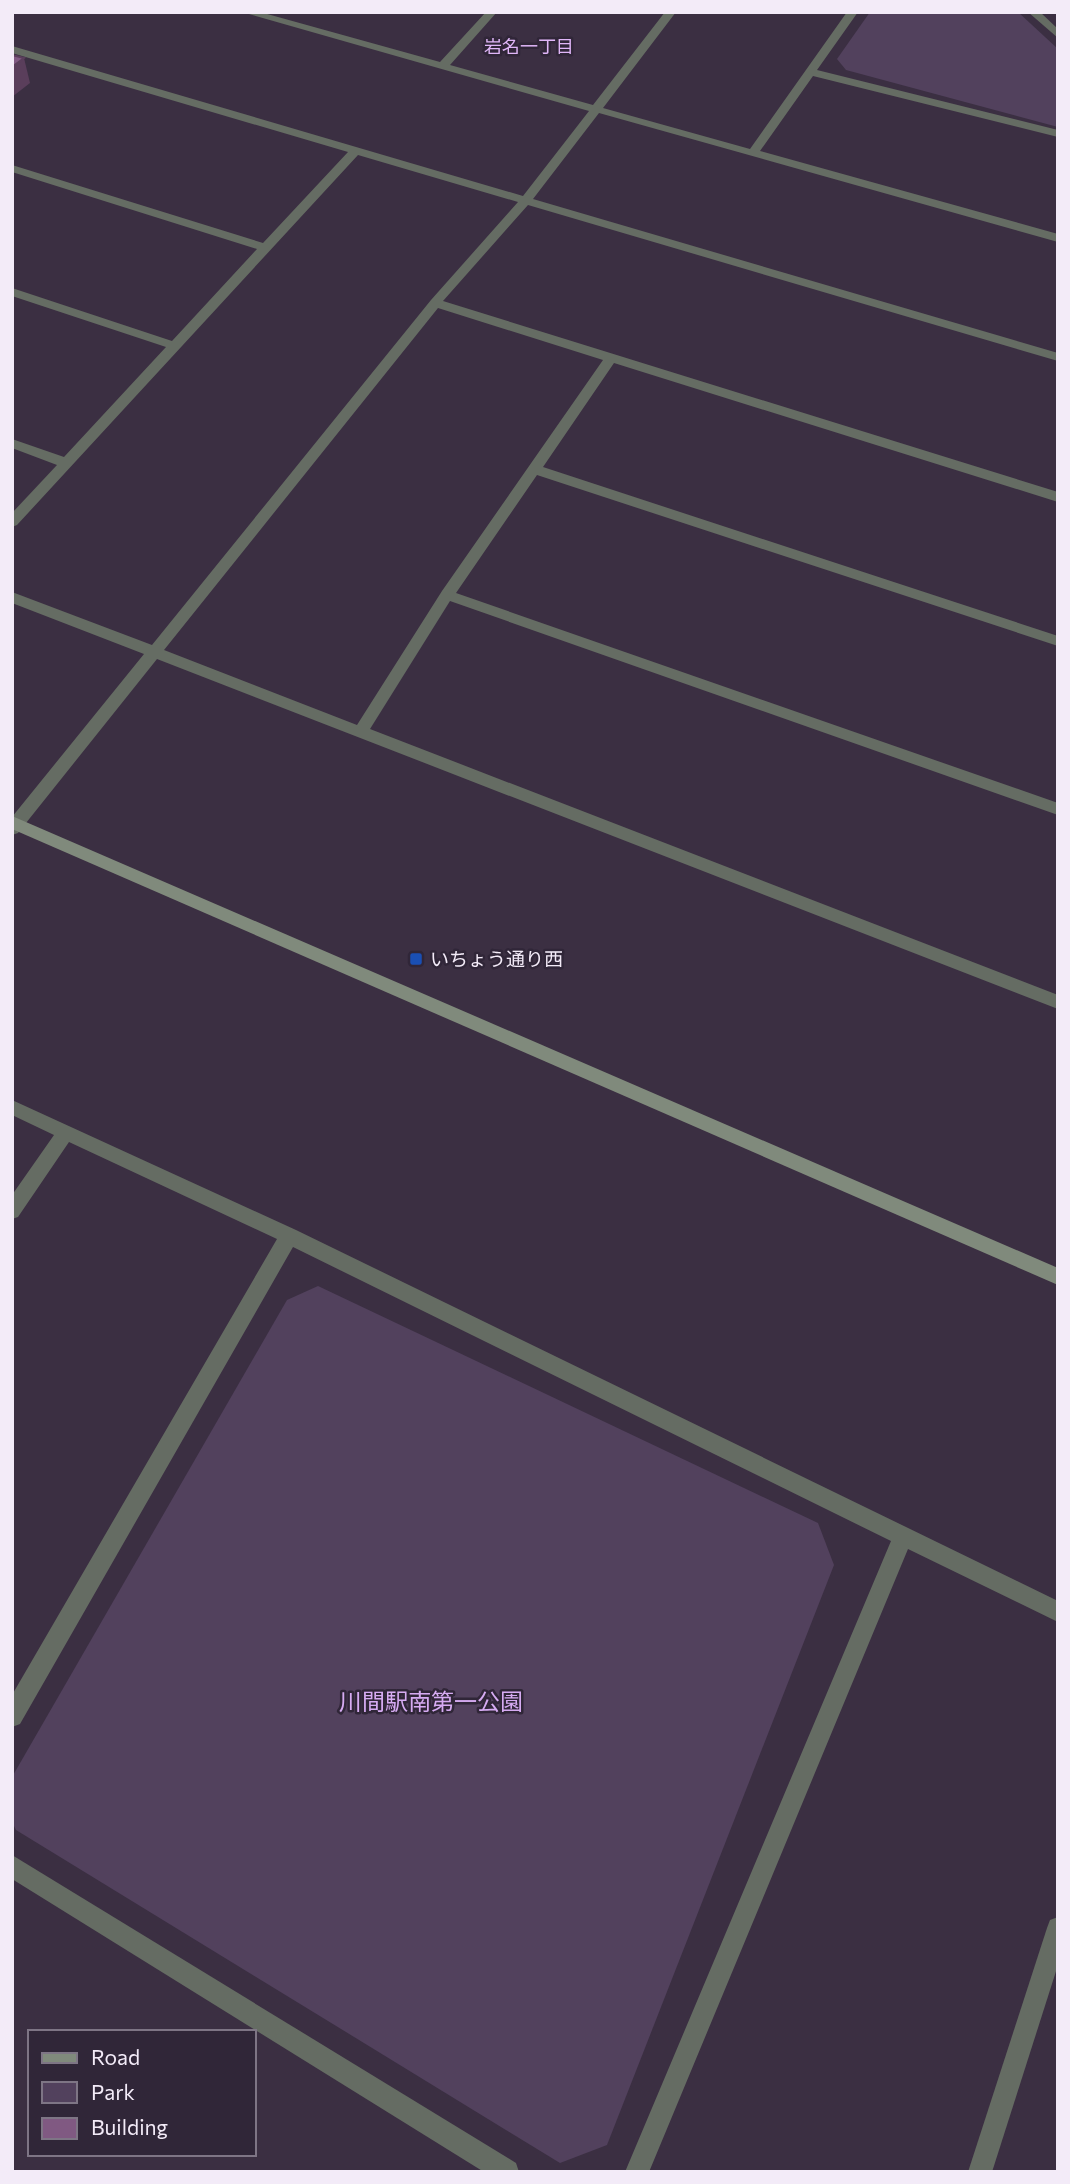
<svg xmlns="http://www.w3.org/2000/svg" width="1070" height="2184" viewBox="0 0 1070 2184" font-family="Commissioner,'Noto Sans JP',sans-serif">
<rect width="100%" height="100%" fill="#3b2f42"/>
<g fill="#52415d">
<polygon points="870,12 1018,12 1058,49 1058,127 846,70 837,59"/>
<polygon points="318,1286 818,1523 834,1565 607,2145 560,2163 16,1830 12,1822 12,1777 287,1300"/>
</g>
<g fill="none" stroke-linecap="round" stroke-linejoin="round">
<g fill="#656c63" fill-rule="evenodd">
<path d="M 242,12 L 260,12 L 440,62 L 486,12 L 497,12 L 450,65 L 593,105 L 665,12 L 676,12 L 603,108 L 750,149 L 847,12 L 858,12 L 817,70 L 1058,130 L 1058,137 L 813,76 L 760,151 L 1058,234 L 1058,242 L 599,113 L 533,199 L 1058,353 L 1058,361 L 528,205 L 443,301 L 1058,492 L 1058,502 L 614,363 L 543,467 L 1058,636 L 1058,646 L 537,475 L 456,593 L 1058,803 L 1058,815 L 450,601 L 370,729 L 1058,995 L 1058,1009 L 157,659 L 18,833 L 12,835 L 12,817 L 144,654 L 12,603 L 12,592 L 152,645 L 431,300 L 518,202 L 358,155 L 17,525 L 12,527 L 12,513 L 57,465 L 12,448 L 12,439 L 64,457 L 166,347 L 12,296 L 12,288 L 172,341 L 257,249 L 12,172 L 12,165 L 263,243 L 348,152 L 12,53 L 12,46 L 523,196 L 589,111 ZM 438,308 L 603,360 L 442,591 L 357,725 L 164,650 Z"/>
<polygon points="1028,12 1040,12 1058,29 1058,38"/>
<polygon points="12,1100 296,1230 1058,1601 1058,1622 908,1549 649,2172 625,2172 891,1541 293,1247 20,1724 12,1727 12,1695 277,1239 69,1142 18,1217 12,1219 12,1195 54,1135 12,1115"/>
<polygon points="12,1855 516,2163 519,2172 484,2172 12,1879"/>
<polygon points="1058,1917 1058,1965 992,2172 968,2172 1047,1928 1050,1920"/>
</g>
<polygon fill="#808a7c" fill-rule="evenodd" points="12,816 1058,1268 1058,1285 12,829"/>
</g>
<polygon fill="#5a3e5b" points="24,58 30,83 12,97 12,67"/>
<polygon fill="#805982" stroke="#5a3e5b" stroke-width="2" points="12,55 24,58 12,67"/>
<rect fill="#1a4fb4" stroke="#302638" stroke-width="2.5" x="409" y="952" width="14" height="14" rx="3.5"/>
<g text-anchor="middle" stroke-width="5" stroke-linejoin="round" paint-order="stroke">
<g font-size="18" fill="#e0b6f8" stroke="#302638">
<text x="529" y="53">岩名一丁目</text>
</g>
<g font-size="19" fill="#f3ebf8" stroke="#302638" text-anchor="start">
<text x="430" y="966">いちょう通り西</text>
</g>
<g font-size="23" fill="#d6abf2" stroke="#302638">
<text x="431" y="1710">川間駅南第一公園</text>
</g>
</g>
<rect width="1070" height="2184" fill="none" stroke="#f3ebf8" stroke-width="28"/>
<rect x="28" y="2030" width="228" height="126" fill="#302638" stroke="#7e7585" stroke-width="2"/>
<rect x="42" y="2053" width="35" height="10" fill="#808a7c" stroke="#7e7585" stroke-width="2"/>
<text x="91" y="2065" font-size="21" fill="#f3ebf8">Road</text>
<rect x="42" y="2082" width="35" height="21" fill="#52415d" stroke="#7e7585" stroke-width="2"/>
<text x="91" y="2100" font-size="21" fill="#f3ebf8">Park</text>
<rect x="42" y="2118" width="35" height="21" fill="#805982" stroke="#7e7585" stroke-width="2"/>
<text x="91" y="2135" font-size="21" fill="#f3ebf8">Building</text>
</svg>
